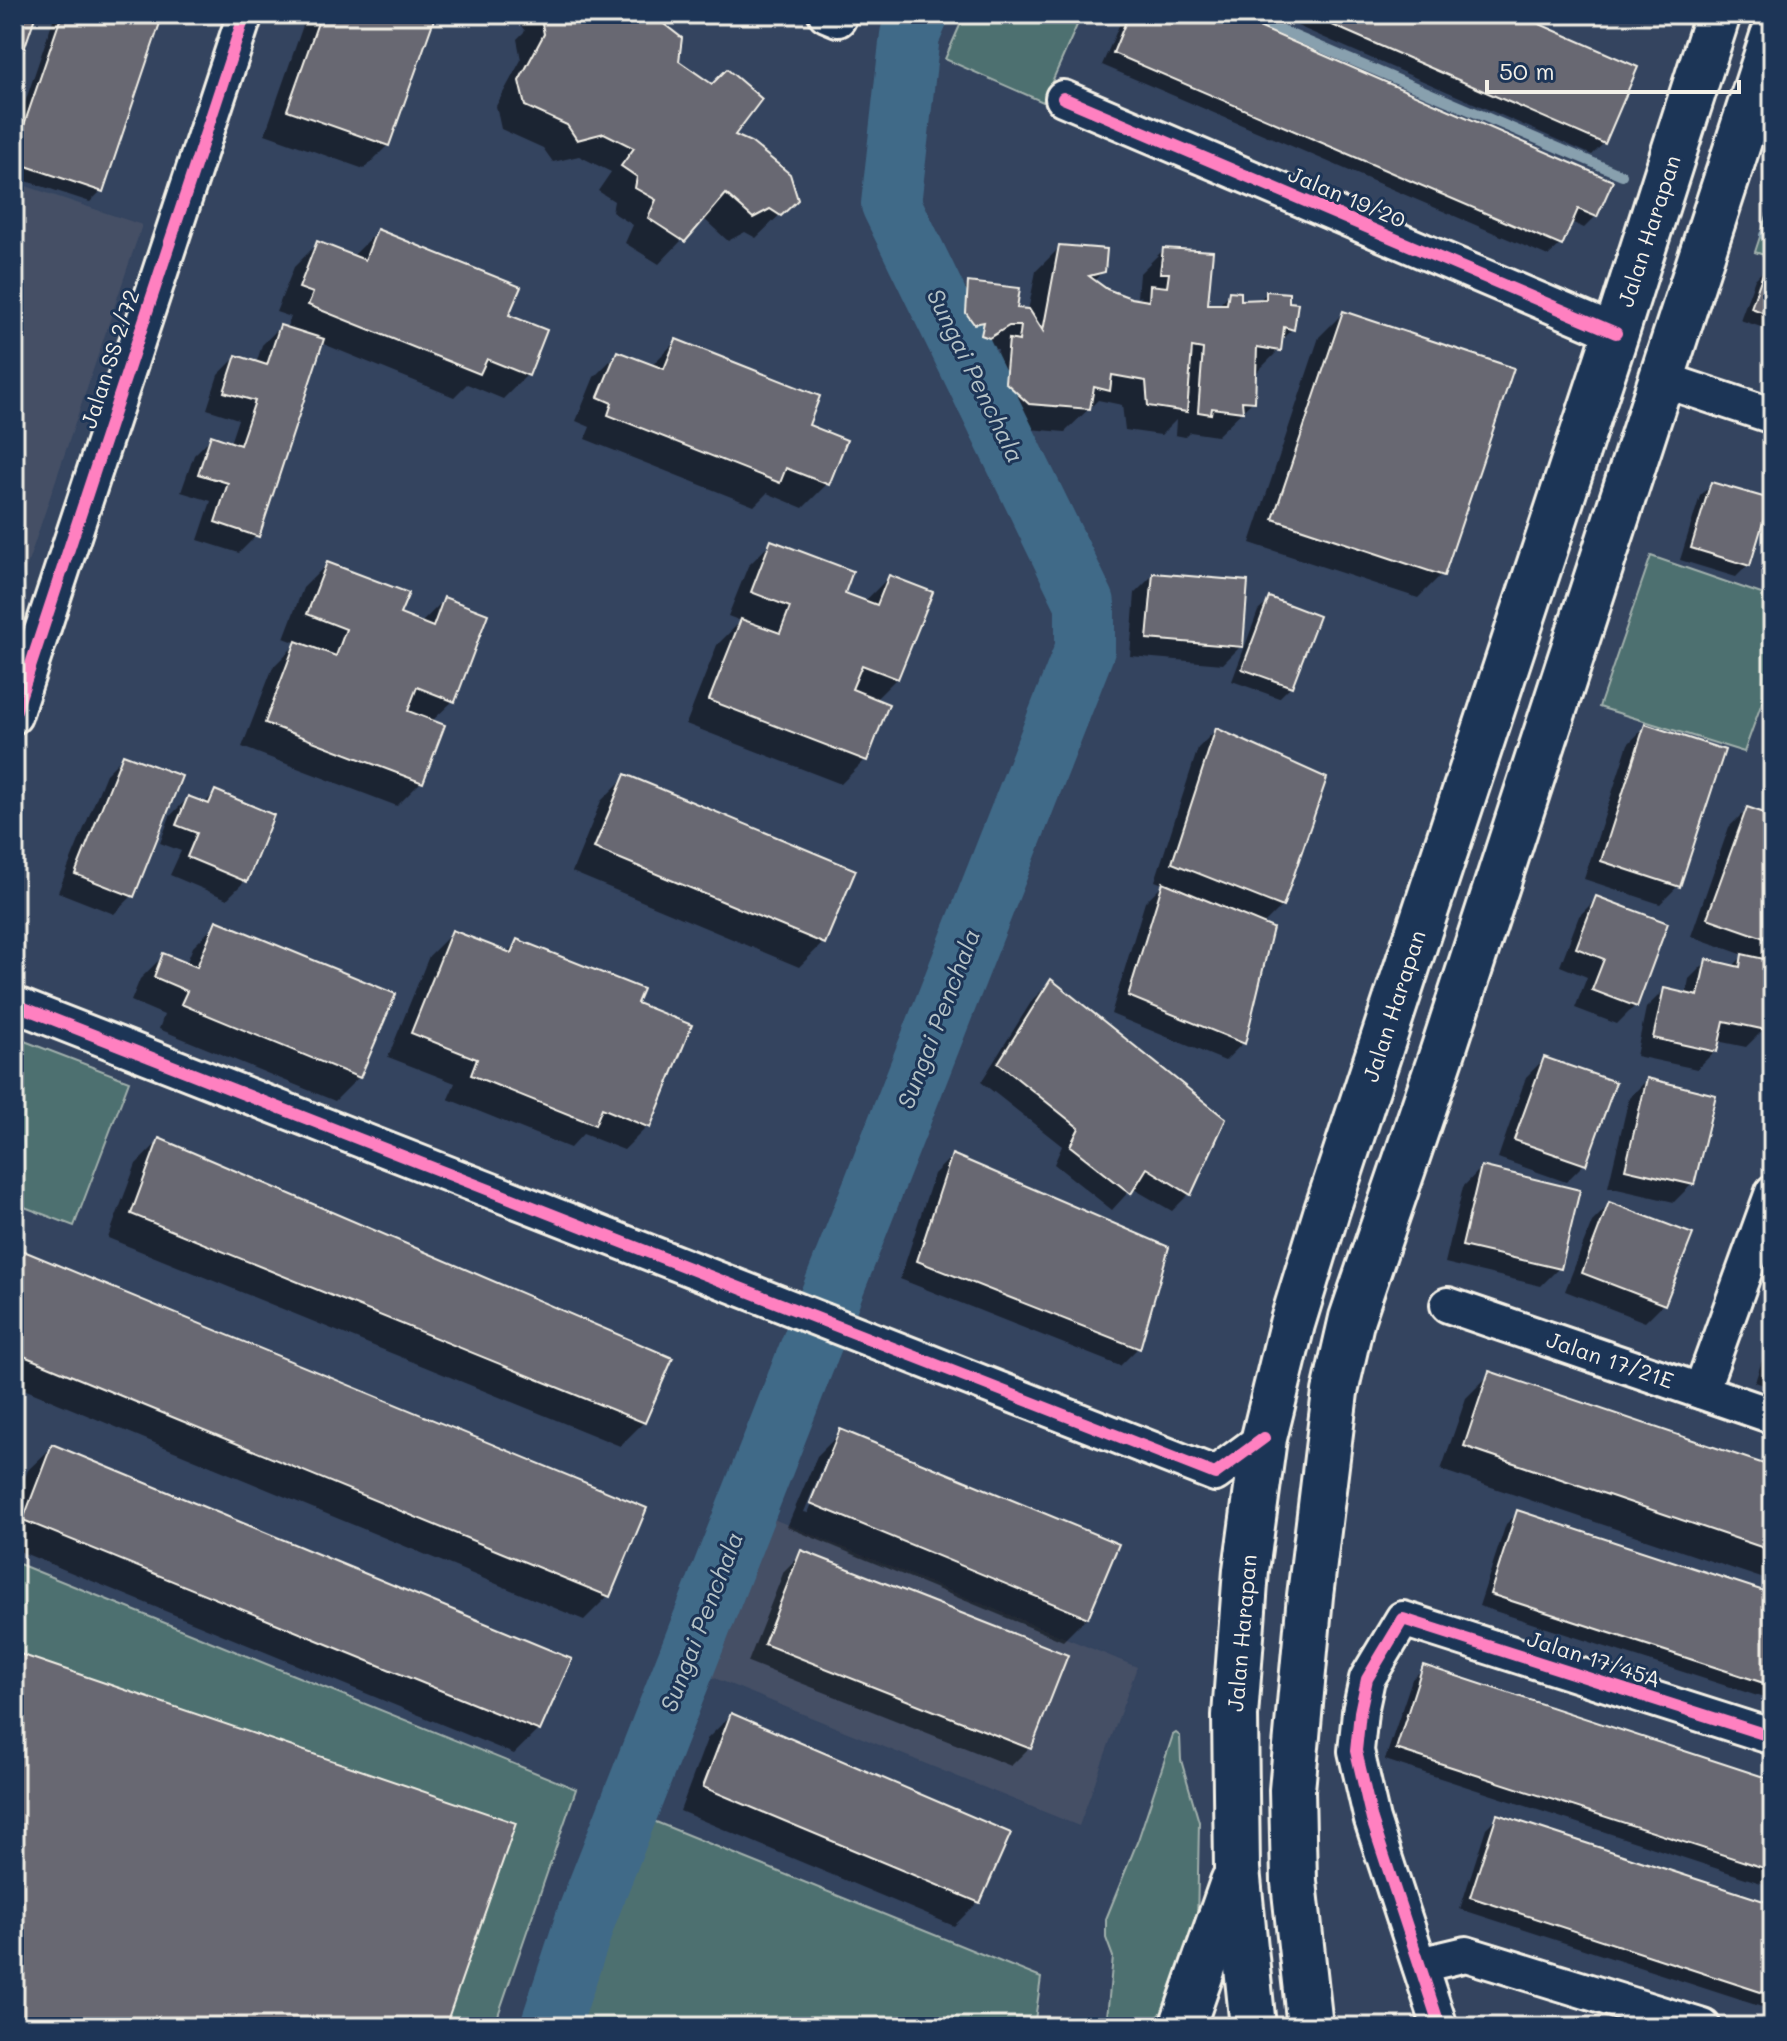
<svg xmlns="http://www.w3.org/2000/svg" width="1787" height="2041" viewBox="0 0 1787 2041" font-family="Mali,sans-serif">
<rect width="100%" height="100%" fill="#34445f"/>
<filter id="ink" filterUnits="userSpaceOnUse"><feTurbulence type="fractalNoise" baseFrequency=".0125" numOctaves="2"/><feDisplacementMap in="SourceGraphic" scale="16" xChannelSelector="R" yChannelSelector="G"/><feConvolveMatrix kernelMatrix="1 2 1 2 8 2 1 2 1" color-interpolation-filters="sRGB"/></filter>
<g filter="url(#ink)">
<g fill="#444f65">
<polygon points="14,182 142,225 14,604"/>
<polygon points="771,1518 1137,1667 1079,1826 707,1675"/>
</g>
<g fill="#4e7070" stroke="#a1b0ac" stroke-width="2">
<polygon points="965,14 1082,14 1043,102 945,59"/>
<polygon points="1773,197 1773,258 1755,252"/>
<polygon points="1651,556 1773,598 1773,672 1744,752 1599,707"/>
<polygon points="14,1037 129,1081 74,1226 14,1203"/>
<polygon points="14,1562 576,1789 494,2027 14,2027"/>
<polygon points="1176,1733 1180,1736 1181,1760 1199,1822 1197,1926 1186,1971 1165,2008 1150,2027 1106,2027 1113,1957 1106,1938 1106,1919 1138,1840 1173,1735"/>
<polygon points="646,1818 1041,1978 1034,2027 570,2027"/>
</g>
<g fill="#0007" fill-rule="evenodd">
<polygon points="55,14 161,14 101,191 90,202 14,177 14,135"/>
<polygon points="307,14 434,14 388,145 364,169 265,134"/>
<polygon points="521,14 601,14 610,25 631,14 647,14 677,62 732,136 796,199 756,238 745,232 728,241 703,218 659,264 625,243 633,225 612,212 614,201 598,191 611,172 579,156 553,162 543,148 501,129 496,106 521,60 517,39 525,31 516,19"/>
<polygon points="1124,14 1224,14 1596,216 1584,228 1571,222 1560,245 1548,256 1102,65"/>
<polygon points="1270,14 1512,14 1604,143 1592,155"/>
<polygon points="377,232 507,316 527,375 503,399 467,384 454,397 321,343 257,535 239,553 198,540 211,501 181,492 194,455 212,437 230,443 238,419 207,409 218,375 236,357 256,364 262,345 280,327 286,329 291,317 276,312 294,267 318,243 353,256"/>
<polygon points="1060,247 1103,271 1093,282 1106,291 1137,301 1142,296 1137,297 1139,274 1163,250 1205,306 1218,306 1230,293 1239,302 1258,301 1267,293 1292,329 1280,341 1279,350 1254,375 1253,401 1217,436 1190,432 1185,437 1175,435 1176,420 1161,435 1125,430 1122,405 1098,400 1065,432 1005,427 982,406 986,366 997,355 998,349 983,349 963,361 958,359 961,344 949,347 943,338 945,308 969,284 1014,310 1028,311 1036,271"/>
<polygon points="1767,267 1773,269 1773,331 1740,320 1755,279"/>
<polygon points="1343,313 1442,574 1418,598 1250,543 1319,337"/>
<polygon points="676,341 827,484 803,508 767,493 754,506 585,439 590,427 576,421 594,377 618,353 652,365"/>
<polygon points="1712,484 1748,565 1736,577 1680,560 1700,496"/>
<polygon points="772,542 842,594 864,602 889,577 897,678 875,700 865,760 841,784 686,724 717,645 741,621 728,616 748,566"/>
<polygon points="327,564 398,616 420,624 445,599 453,701 431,722 421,782 397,806 242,747 273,667 297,643 284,638 303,588"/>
<polygon points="1153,575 1241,646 1223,664 1130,656 1135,593"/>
<polygon points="1270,600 1291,686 1279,698 1232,681 1258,611"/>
<polygon points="1773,722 1773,761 1762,757"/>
<polygon points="1646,726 1678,886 1660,904 1584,879 1628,744"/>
<polygon points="1216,730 1282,906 1262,926 1243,1043 1225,1061 1111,1014 1145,902 1163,884 1155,881 1198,748"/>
<polygon points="124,756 132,896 114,914 58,892 106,774"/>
<polygon points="625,777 823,943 799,967 572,872 601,801"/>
<polygon points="215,792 245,881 227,899 170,875 181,851 160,843 170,816 188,798 204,804"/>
<polygon points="1747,809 1773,818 1773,991 1764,1029 1746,1047 1717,1041 1715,1051 1697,1069 1636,1056 1646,1008 1664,990 1686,995 1689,979 1707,961 1732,967 1744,955 1691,936 1729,827"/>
<polygon points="1597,898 1635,1006 1617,1024 1575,1008 1587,977 1560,966 1579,916"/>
<polygon points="217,923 359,1077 335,1101 159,1029 164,1015 131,1001 140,979 164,955 186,964 193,947"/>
<polygon points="453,932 506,953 517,942 635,1004 648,1126 624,1150 583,1134 570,1148 448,1099 455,1083 388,1057 429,956"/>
<polygon points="1051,982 1190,1193 1172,1211 1132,1188 1112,1210 1054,1164 1062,1146 981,1082 1033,999"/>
<polygon points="1544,1059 1584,1164 1566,1182 1498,1158 1526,1077"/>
<polygon points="1647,1080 1692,1184 1674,1202 1608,1187 1629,1098"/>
<polygon points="160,1140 644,1422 620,1446 108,1238 136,1164"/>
<polygon points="952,1156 1138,1348 1120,1366 900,1279 934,1174"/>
<polygon points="1481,1168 1559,1268 1541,1286 1445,1263 1463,1187"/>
<polygon points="1610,1204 1690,1235 1663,1304 1645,1322 1565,1291 1592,1222"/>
<polygon points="14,1249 608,1596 584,1620 14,1385"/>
<polygon points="1773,1327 1773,1388 1755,1382"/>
<polygon points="1490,1374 1773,1469 1773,1582 1441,1470 1466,1398"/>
<path d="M 841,1432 L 1087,1617 L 1063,1641 L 787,1527 L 817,1456 ZM 826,1458 L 831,1458 L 808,1513 L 804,1512 Z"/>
<polygon points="52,1447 538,1730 514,1754 14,1549 14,1509 28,1470"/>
<polygon points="1518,1513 1773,1596 1773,1701 1479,1606 1506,1524"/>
<polygon points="802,1553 1029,1748 1011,1766 748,1662 784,1571"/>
<polygon points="1424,1668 1773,1782 1773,1887 1385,1760 1412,1679"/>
<polygon points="731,1715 978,1902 954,1926 680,1811 707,1739"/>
<polygon points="1498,1816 1773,1906 1773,2004 1768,2009 1460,1909 1486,1828"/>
</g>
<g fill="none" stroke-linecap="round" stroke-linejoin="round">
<g stroke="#88a0ae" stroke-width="10">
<polyline points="1243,14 1622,175"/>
<polyline points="1764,235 1772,239 1773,234"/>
</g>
<polyline stroke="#406a88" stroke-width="60" points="550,2027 587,1915 1085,649 1085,603 891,204 910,35 919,14"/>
</g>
<g fill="#686872" stroke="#f4f1e8" stroke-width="2">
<polygon points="14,14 36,14 14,79"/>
<polygon points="62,14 163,14 103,192 14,162 14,154"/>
<polygon points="321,14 436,14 389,146 287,110"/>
<polygon points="540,14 604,14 611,22 627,14 651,14 682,38 679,61 712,84 727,69 762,99 735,135 751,142 790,174 798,200 781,216 770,209 753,218 726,194 685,242 648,218 656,200 635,188 637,177 621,166 634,148 604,133 577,140 567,125 525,106 519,81 544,34"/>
<polygon points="1129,14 1229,14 1613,181 1597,217 1578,209 1562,246 1113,53"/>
<polygon points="1307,14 1517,14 1638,67 1605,144"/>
<polygon points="377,229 521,287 509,315 547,330 529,376 487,359 480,374 308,305 313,293 299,288 317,241 365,260"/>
<polygon points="1059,245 1107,249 1105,272 1089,276 1107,289 1131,298 1149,301 1150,285 1167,287 1169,273 1160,273 1163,248 1213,251 1208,304 1227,304 1229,291 1241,292 1241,300 1266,299 1266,291 1289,293 1289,302 1298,303 1294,330 1284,327 1281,351 1257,347 1255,402 1242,401 1243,412 1212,408 1211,414 1198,412 1203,349 1192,347 1187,412 1148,406 1146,381 1112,375 1110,391 1094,387 1090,409 1029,404 1005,382 1009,339 1019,341 1021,326 1009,326 989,338 981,335 984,322 974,324 966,313 968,282 1020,288 1017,308 1029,309 1043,331"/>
<polygon points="1766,265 1773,267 1773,316 1751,308"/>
<polygon points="1343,311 1514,368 1444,576 1273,519"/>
<polygon points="280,325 324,339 259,537 215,522 228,483 198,474 211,435 240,445 255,401 224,392 236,355 267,365"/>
<polygon points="676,339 820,396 809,425 847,440 829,485 786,468 780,483 608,415 612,403 598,397 617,351 664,369"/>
<polygon points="1711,482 1770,499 1750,566 1691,548"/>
<polygon points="771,540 853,571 845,593 877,605 889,575 933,592 898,679 862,665 852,689 889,704 867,761 709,700 741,619 780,633 790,607 751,592"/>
<polygon points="327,562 409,593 400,614 433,627 444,597 488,614 455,702 417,687 408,711 445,725 423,783 265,723 296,641 336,656 346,629 307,614"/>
<polygon points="1153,573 1248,581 1243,647 1147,639"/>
<polygon points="1269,597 1319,616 1292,687 1242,669"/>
<polygon points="1645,724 1725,750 1680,887 1601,861"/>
<polygon points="1216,728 1327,778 1283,907 1172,863"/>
<polygon points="123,754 182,776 134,897 75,874"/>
<polygon points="625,774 856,870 825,944 594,848"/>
<polygon points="215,790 274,815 247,882 187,857 197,833 176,825 188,796 209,804"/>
<polygon points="1747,807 1773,816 1773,941 1707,918"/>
<polygon points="1163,882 1273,928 1245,1044 1128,996"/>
<polygon points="1596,896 1668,923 1637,1007 1592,990 1604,959 1576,948"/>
<polygon points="216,920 396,994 360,1078 181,1004 187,991 154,977 163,953 197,967"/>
<polygon points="452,930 511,953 517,939 643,989 637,1003 692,1025 650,1128 602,1108 595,1125 471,1075 477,1059 411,1033"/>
<polygon points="1742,954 1773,961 1773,1000 1766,1030 1724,1021 1717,1052 1653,1038 1664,988 1698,996 1706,959 1740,967"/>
<polygon points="1051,979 1226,1119 1191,1195 1147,1168 1131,1194 1070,1146 1079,1128 998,1063"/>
<polygon points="1544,1057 1616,1082 1586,1165 1514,1140"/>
<polygon points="1647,1078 1716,1095 1694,1185 1625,1169"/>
<polygon points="159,1138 673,1358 645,1423 131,1214"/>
<polygon points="952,1154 1169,1247 1140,1349 917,1261"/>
<polygon points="1481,1166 1580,1190 1561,1269 1462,1246"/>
<polygon points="1609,1202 1693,1234 1665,1305 1582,1273"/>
<polygon points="14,1247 647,1508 610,1597 14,1352"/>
<polygon points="1489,1371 1773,1467 1773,1551 1464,1446"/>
<polygon points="840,1429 1119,1544 1088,1618 810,1503"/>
<polygon points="52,1444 572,1659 540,1731 23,1520"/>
<polygon points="1517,1510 1773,1594 1773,1686 1490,1594"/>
<polygon points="801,1550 1068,1655 1031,1749 764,1644"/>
<polygon points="14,1652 516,1823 445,2027 14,2027"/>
<polygon points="1423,1665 1773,1780 1773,1871 1396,1749"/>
<polygon points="731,1713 1011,1833 980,1903 703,1787"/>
<polygon points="1497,1814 1773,1904 1773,1996 1470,1897"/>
</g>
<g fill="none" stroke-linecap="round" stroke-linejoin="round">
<defs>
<g id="minor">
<polyline points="826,14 838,19 840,14"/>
<polyline points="1063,98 1616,333"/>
<polyline points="1661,379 1773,416"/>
<polyline points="14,716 245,14"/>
<polyline points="14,1004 1215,1474 1264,1438"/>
<polyline points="1448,1305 1773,1416"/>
<polyline points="1701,1391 1773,1192"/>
<polyline points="1420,1965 1466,1954 1703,2027"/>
<polyline points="1440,2027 1372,1820 1356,1751 1360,1712 1367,1679 1403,1619 1773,1737"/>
</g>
<g id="major">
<polyline points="1182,2027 1233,1882"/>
<polyline points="1253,2027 1237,1869 1235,1716 1246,1570 1264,1438 1292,1324 1327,1210 1616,333 1718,14"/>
<polyline points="1310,2027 1294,1882 1292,1790 1310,1596 1335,1392 1352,1318 1441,1057 1773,36"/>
</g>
</defs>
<use href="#minor" stroke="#f4f1e8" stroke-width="40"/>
<use href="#major" stroke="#f4f1e8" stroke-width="50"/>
<use href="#minor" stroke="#1d3557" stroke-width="34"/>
<use href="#major" stroke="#1d3557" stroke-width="44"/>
<defs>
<g id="cycleway">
<polyline points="1063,98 1616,333"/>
<polyline points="14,716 245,14"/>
<polyline points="14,1004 1215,1474 1264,1438"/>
<polyline points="1440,2027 1372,1820 1356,1751 1360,1712 1367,1679 1403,1619 1773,1737"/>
</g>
</defs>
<use href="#cycleway" stroke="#1d3557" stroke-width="17"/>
<use href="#cycleway" stroke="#ff80c0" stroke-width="12"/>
</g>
</g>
<g text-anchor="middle" stroke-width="6" stroke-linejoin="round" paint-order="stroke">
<g font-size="22" fill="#f4f1e8" stroke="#1d3557">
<text transform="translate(1347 197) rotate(23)" y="8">Jalan 19/20</text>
<text transform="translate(1649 231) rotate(-72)" y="8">Jalan Harapan</text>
<text transform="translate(110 359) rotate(-72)" y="8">Jalan SS 2/72</text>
<text transform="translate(1394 1006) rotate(-72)" y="8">Jalan Harapan</text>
<text transform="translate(1610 1360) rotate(19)" y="8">Jalan 17/21E</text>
<text transform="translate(1242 1633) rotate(-85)" y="8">Jalan Harapan</text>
<text transform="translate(1594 1659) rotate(18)" y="8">Jalan 17/45A</text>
</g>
<g font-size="24" font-style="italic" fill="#b5c2c6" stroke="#1d3557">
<text transform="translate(975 376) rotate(64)" y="8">Sungai Penchala</text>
<text transform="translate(939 1019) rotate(-69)" y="8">Sungai Penchala</text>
<text transform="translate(702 1622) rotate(-69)" y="8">Sungai Penchala</text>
</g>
</g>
<rect width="1787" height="2041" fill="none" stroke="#1d3557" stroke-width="48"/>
<rect x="24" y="24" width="1739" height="1993" fill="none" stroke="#f4f1e8" stroke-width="3" filter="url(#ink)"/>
<path d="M1487 80v12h252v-12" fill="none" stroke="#f4f1e8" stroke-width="4"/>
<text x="1499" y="80" font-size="24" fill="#f4f1e8" stroke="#1d3557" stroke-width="6" paint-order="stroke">50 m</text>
</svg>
